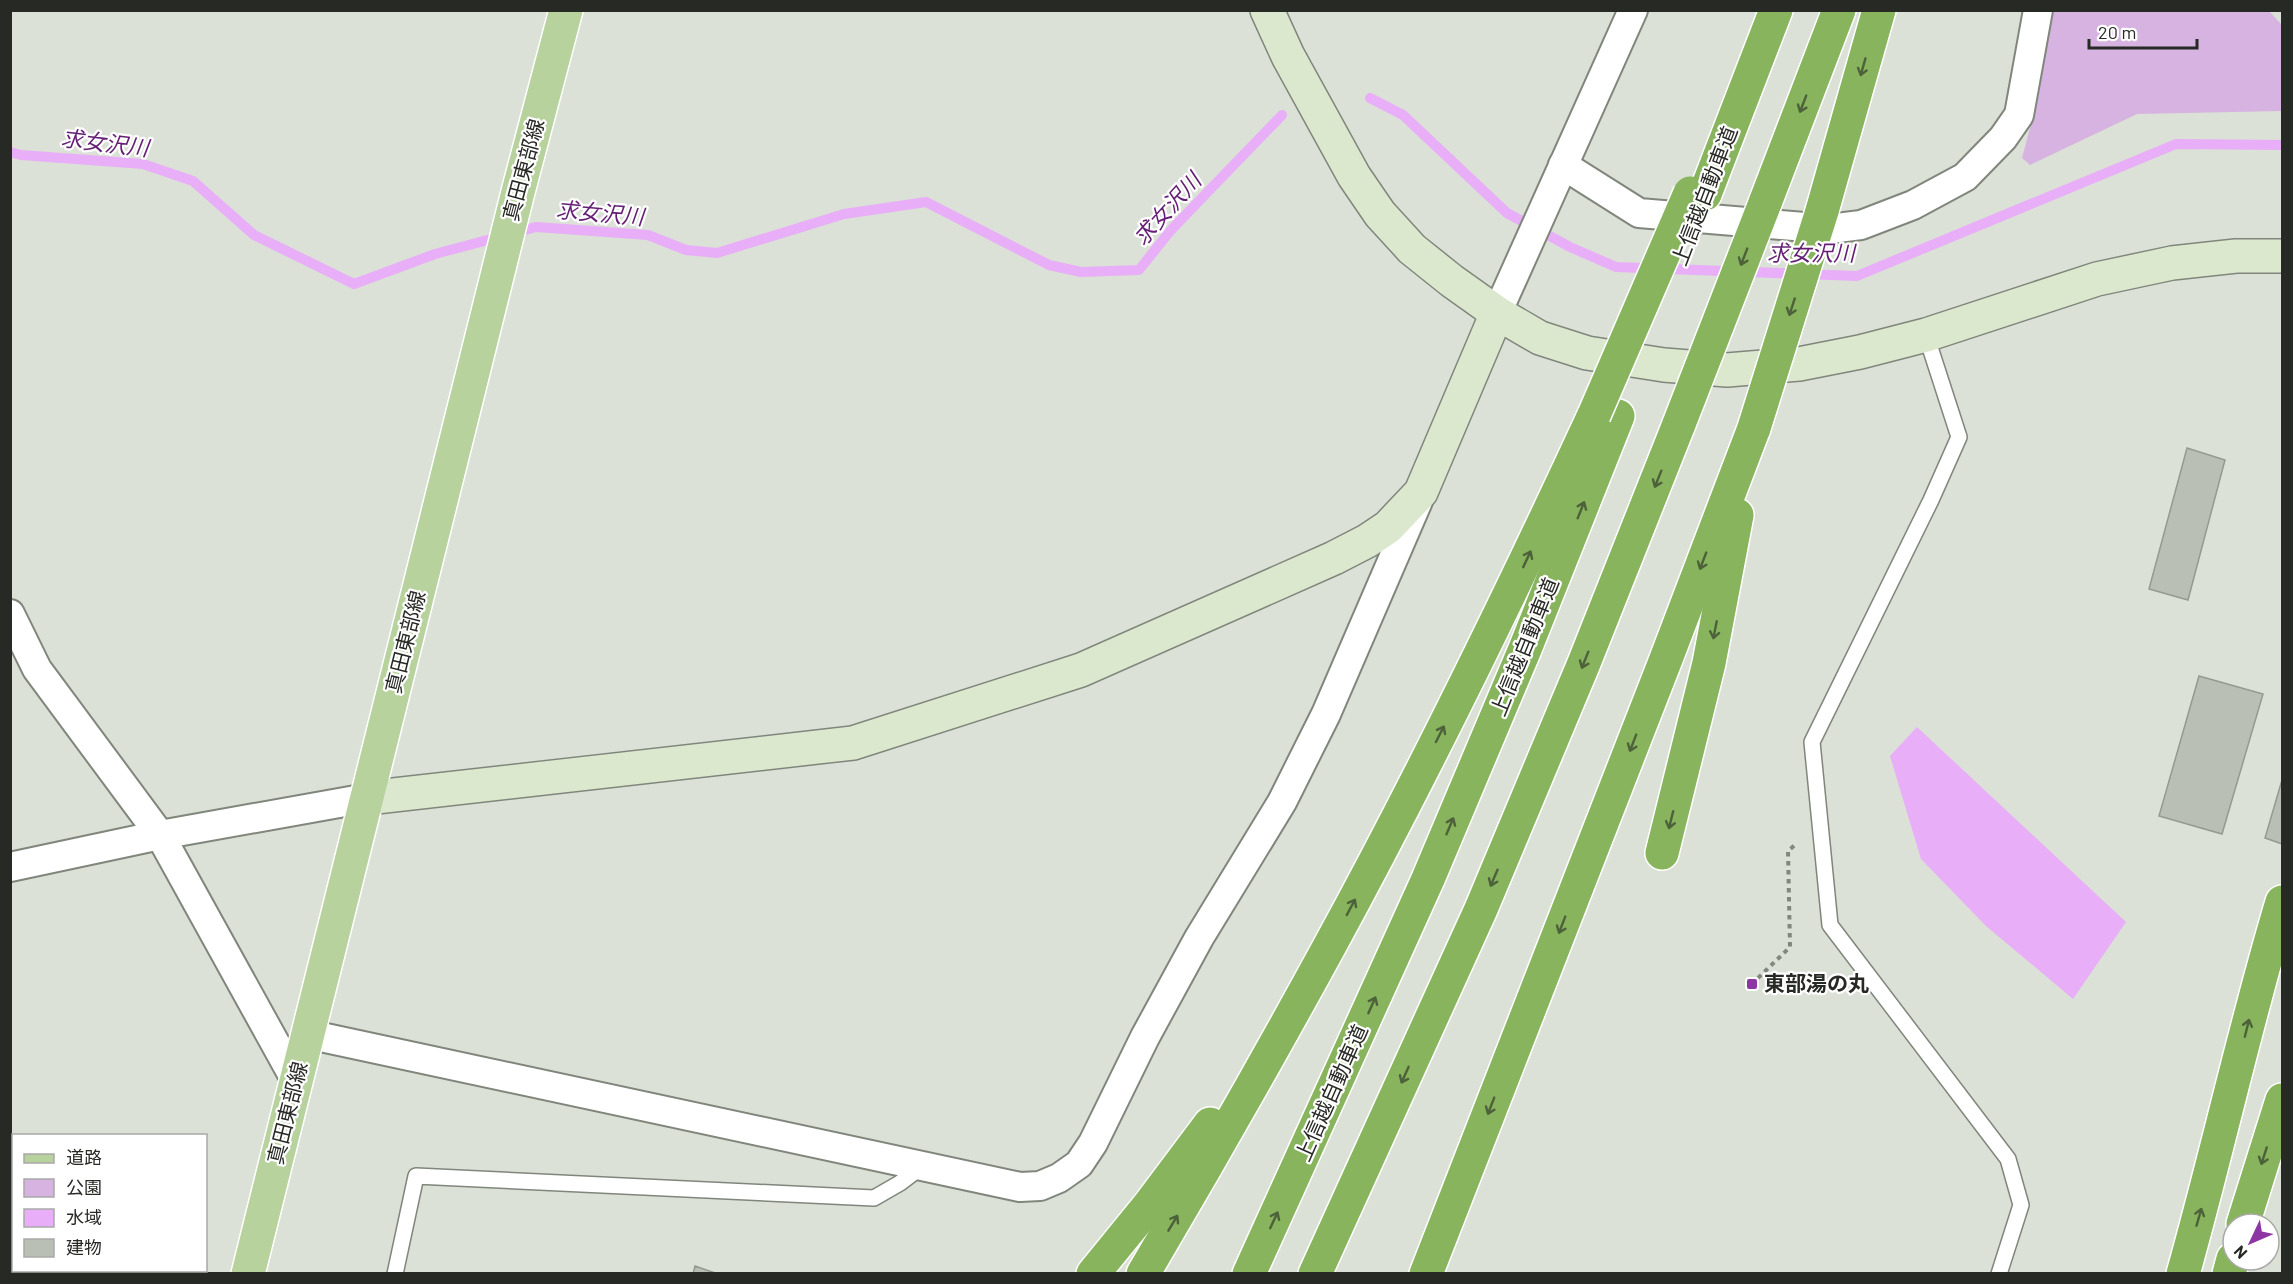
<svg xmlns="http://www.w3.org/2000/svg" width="2293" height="1284" viewBox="0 0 2293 1284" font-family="Barlow,'Noto Sans JP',sans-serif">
<rect width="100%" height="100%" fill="#dbe1d6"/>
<polygon fill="#d7b3e1" points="2050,11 2269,11 2282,25 2282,111 2137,114 2030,165 2022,158 2038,98"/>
<polygon fill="#e8aef8" points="1917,727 2126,922 2073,999 1986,926 1921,859 1890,756"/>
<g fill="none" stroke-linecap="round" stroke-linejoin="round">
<g stroke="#e8aef8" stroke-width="10">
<polyline points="1370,98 1403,115 1507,213 1570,247 1616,267 1857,276 2176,144 2282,145"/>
<polyline points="10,152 21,155 143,164 193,181 254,235 354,284 435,254 536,227 648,235 686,250 717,253 844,214 926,202 1049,265 1081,272 1139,270 1171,230 1282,115"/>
</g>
</g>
<g fill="#b9bfb5" stroke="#959a90" stroke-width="1.5">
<polygon points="2187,448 2225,460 2188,600 2149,589"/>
<polygon points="2199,676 2263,694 2222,834 2159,816"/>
<polygon points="2282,780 2282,844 2265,838"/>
<polygon points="695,1266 718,1274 693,1274"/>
</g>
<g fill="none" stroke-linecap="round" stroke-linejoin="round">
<defs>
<g id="lane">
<polyline points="1926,335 1959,437 1931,500 1812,742 1830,925 2008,1159 2021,1205 1999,1274"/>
<polyline points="395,1274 416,1176 874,1198 900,1183 921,1167"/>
</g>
<g id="street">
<polyline points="1563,165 1639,213 1829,229 1861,225 1913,205 1965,177 2003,138 2019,115 2038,10"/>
<polyline points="1497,313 1633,10"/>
<polyline points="10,614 37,669 160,835 296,1081"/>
<polyline points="10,867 160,835 367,798"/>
<polyline points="307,1034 1020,1187 1040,1186 1059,1178 1079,1164 1093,1143 1145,1037 1199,938 1282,802 1326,714 1418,501"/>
</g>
<g id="secondary">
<polyline points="1267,10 1288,56 1354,176 1380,214 1412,249 1452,281 1497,313 1540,338 1587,353 1664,365 1727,370 1799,364 1860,352 1926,335 2097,279 2172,263 2236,256 2282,256"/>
<polyline points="367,798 853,743 1081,670 1334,558 1367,541 1388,527 1421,492 1497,313"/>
</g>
<polyline id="primary" points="248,1274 518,192 566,10"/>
<g id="highway">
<polyline points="1705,194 1776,10"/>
<polyline points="1765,203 1839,10"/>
<polyline points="1822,211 1879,10"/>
<polyline points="1662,853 1709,663 1737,515"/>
<polyline points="2243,1224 2282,1100"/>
<polyline points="1093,1274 1150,1204 1210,1124"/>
<path d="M 1143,1274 C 1207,1166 1269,1057 1329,947 C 1424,773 1511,594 1594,415"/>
<polyline points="1249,1274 1428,879 1525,649 1618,416"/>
<polyline points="1315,1274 1481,909 1584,663 1679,424"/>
<polyline points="1426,1274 1666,659 1754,428"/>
<path d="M 2183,1274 C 2218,1150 2245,1025 2282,902"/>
<polyline points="2229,1274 2233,1259"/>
</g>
</defs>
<use href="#lane" stroke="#80867c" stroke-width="18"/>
<use href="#street" stroke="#80867c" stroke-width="32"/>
<use href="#secondary" stroke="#80867c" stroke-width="36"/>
<use href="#primary" stroke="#fff" stroke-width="36"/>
<use href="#highway" stroke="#fff" stroke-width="36"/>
<polyline stroke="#82867f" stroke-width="4" stroke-dasharray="4.5 4.5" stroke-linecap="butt" points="1758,978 1790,947 1788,851 1795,845"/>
<use href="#lane" stroke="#fff" stroke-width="15"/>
<use href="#street" stroke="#fff" stroke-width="28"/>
<use href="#secondary" stroke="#dbe8ce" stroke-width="33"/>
<use href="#primary" stroke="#b7d29d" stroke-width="33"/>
<use href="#highway" stroke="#87b45c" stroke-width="33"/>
<defs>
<g id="highway-bridge">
<polyline points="1594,415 1690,193"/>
<polyline points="1679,424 1765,203"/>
<polyline points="1754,428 1822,211"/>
</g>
</defs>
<use href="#highway-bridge" stroke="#fff" stroke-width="36" stroke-linecap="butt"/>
<use href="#highway-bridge" stroke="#87b45c" stroke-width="33"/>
</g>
<defs><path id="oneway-shaft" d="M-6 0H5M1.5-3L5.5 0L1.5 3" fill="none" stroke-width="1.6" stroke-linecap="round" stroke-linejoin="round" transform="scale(1.5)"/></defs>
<g stroke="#4d613b">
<use href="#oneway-shaft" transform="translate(1863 67) rotate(106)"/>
<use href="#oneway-shaft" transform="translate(1803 104) rotate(111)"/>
<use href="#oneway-shaft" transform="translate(1744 257) rotate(111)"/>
<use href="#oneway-shaft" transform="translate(1792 307) rotate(108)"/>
<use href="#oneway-shaft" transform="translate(1658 479) rotate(112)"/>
<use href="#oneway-shaft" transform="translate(1581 510) rotate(-68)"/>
<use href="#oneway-shaft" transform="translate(1527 559) rotate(-65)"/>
<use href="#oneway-shaft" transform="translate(1703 561) rotate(111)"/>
<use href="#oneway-shaft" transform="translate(1715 630) rotate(101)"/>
<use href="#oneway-shaft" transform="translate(1585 660) rotate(112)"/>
<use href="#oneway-shaft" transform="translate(1440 734) rotate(-63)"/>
<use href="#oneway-shaft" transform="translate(1633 743) rotate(111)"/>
<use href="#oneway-shaft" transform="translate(1671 820) rotate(104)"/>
<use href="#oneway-shaft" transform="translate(1450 826) rotate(-67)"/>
<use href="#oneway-shaft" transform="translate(1494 878) rotate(113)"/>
<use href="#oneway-shaft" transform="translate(1351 907) rotate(-62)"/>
<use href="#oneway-shaft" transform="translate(1562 925) rotate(111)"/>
<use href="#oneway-shaft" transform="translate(1372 1005) rotate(-66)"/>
<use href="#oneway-shaft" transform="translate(2247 1028) rotate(-76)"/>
<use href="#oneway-shaft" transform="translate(1405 1075) rotate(114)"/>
<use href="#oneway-shaft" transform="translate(1491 1106) rotate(111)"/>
<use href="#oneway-shaft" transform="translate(2264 1156) rotate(108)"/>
<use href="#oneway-shaft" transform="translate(2199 1217) rotate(-74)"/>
<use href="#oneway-shaft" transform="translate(1274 1220) rotate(-65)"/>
<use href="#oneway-shaft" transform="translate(1173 1223) rotate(-59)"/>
</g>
<rect fill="#8d36a3" stroke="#fff" stroke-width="2" x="1746" y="978" width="12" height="12" rx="3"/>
<g text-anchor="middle" stroke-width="4.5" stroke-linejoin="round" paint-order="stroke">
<g font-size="21" fill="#272925" stroke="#fff">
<text transform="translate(524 170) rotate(-75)" y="7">真田東部線</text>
<text transform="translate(1705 196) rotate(-69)" y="7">上信越自動車道</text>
<text transform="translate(406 642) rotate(-76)" y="7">真田東部線</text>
<text transform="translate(1525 647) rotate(-68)" y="7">上信越自動車道</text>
<text transform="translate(1332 1093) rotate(-66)" y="7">上信越自動車道</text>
<text transform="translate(288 1113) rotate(-76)" y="7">真田東部線</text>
</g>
<g font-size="21" font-weight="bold" fill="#272925" stroke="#fff" text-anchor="start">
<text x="1764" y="991">東部湯の丸</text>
</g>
<g font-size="22" font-style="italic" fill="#641f75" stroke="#fff">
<text transform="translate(105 143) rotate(7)" y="8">求女沢川</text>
<text transform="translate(1167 209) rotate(-48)" y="8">求女沢川</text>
<text transform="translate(600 213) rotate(5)" y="8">求女沢川</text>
<text x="1811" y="261">求女沢川</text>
</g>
</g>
<rect width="2293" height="1284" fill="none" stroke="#272925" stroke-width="24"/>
<rect x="12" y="1134" width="195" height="138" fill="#ffffff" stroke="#a9a9a8" stroke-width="1.5"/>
<rect x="24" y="1154" width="30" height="9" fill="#b7d29d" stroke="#a9a9a8" stroke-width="1.5"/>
<text x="66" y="1164" font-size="18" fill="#272925">道路</text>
<rect x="24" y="1179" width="30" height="18" fill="#d7b3e1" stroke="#a9a9a8" stroke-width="1.5"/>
<text x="66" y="1194" font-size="18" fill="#272925">公園</text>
<rect x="24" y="1209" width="30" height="18" fill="#e8aef8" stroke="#a9a9a8" stroke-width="1.5"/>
<text x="66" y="1224" font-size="18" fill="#272925">水域</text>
<rect x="24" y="1239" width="30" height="18" fill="#b9bfb5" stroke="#a9a9a8" stroke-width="1.5"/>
<text x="66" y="1254" font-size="18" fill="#272925">建物</text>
<g transform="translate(2251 1242) rotate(226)"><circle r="28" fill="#ffffff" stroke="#a9a9a8" stroke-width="1.5"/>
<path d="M0-4.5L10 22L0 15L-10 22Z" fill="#8d36a3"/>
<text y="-9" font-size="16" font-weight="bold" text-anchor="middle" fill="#272925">N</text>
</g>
<path d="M2089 39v9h108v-9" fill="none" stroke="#272925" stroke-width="3"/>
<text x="2098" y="39" font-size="18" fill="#272925" stroke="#ffffff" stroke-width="4.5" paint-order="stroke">20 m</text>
</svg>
